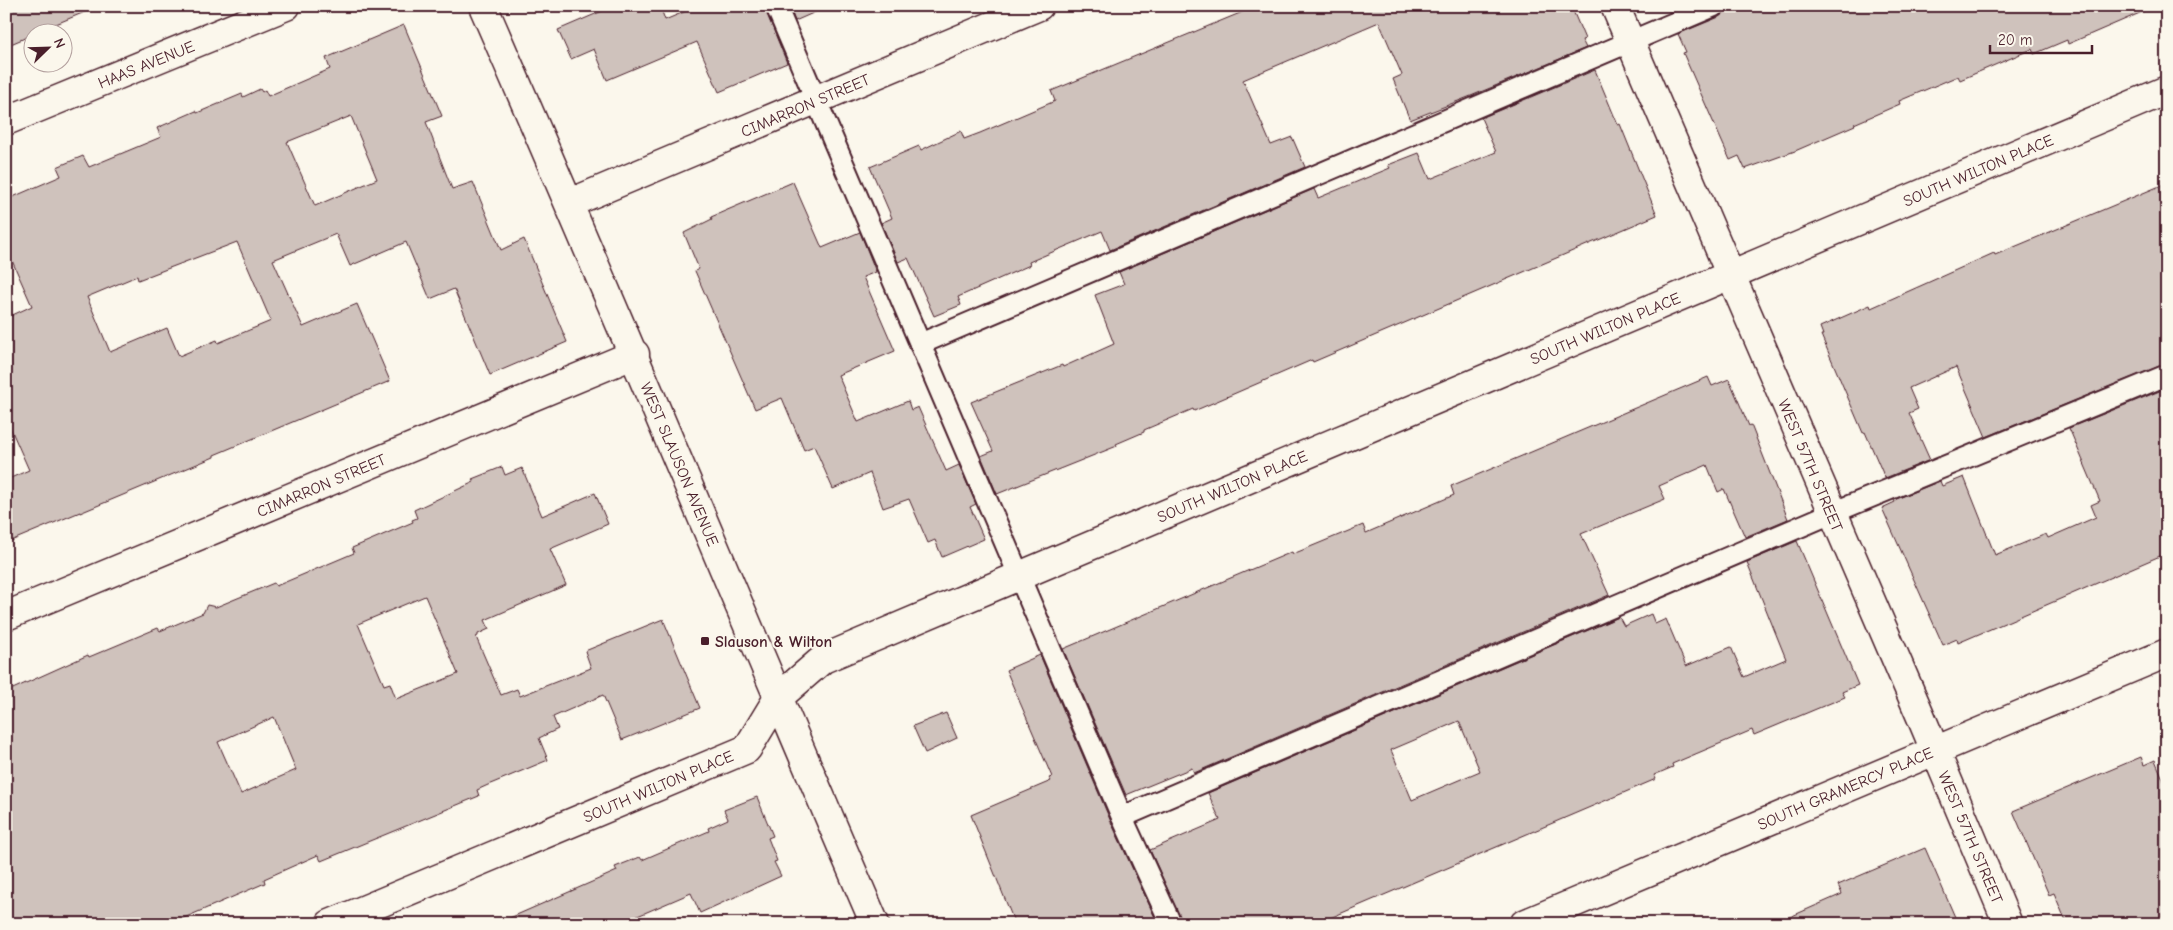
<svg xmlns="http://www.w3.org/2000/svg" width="2173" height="930" viewBox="0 0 2173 930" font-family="'Comic Neue',sans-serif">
<rect width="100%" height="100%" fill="#fbf7ec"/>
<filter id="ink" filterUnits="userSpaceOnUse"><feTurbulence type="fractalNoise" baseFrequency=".02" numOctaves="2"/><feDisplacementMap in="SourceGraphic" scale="10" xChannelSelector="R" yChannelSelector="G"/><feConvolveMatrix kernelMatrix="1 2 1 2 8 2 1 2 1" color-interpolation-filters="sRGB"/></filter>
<g filter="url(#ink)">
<g fill="#cfc2bc" stroke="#4a1f2b" fill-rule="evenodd">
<polygon points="6,6 99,6 37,32 32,32 32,35 6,46"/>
<polygon points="614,6 660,6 665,20 698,6 764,6 787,63 719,92 697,42 607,80 594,49 571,59 558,30"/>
<polygon points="789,6 829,6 795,21"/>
<polygon points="1257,6 1571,6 1585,39 1582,40 1586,48 1471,96 1410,120 1393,79 1402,75 1379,22 1243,80 1271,145 1292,137 1305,167 1110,250 1102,231 1029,262 1030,265 958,297 961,305 934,316 908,258 898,262 881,223 892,218 870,167 919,146 921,150 961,131 964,139 980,133 1055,101 1051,91"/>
<polygon points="1667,6 1683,6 1669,12"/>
<polygon points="1726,6 2156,6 2068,44 2067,40 2034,54 2032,49 1960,80 1958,76 1899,101 1900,104 1854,124 1855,125 1795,151 1745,169 1739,156 1730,160 1683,53 1686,52 1678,34 1719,17 1724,13"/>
<path d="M 404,25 L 442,116 L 426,122 L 452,189 L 473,182 L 501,250 L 524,239 L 567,342 L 490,375 L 454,289 L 430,299 L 406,242 L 350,266 L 336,234 L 273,260 L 303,327 L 357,304 L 390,381 L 214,455 L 214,457 L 80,513 L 80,512 L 6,543 L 6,480 L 29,470 L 6,418 L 6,318 L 32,306 L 6,247 L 6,200 L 61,176 L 57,167 L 83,156 L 89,167 L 161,137 L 157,128 L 196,111 L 197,113 L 242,94 L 243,97 L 260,89 L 262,92 L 265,90 L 268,96 L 330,69 L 326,58 ZM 351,116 L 377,179 L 315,206 L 287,142 ZM 237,242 L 271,321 L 218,343 L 217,340 L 179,356 L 167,328 L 110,352 L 87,297 L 137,276 L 138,280 Z"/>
<polygon points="1595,70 1618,125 1620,124 1657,215 1313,362 1312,360 1194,411 1193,409 1144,430 1144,432 1116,444 1117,446 997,494 981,456 993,451 971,402 1062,365 1063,367 1114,344 1095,295 1124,284 1119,272 1314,189 1318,198 1390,168 1388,165 1419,153 1430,179 1496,152 1481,118"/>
<polygon points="793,182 822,248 860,232 876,272 863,277 895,351 838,375 858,422 908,401 911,410 918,407 946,471 959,465 976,504 970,507 984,539 942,557 935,540 928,543 909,499 883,508 870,473 833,489 814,446 804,450 782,398 755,409 695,271 699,269 684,233 712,219 711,217"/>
<polygon points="2167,183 2167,363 1986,437 1956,367 1909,388 1918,409 1909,413 1930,460 1885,478 1865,432 1863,433 1821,335 1823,335 1820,327 1870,305 1871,308 1994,253 1995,255"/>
<polygon points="1708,377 1712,386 1729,379 1749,426 1751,425 1788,519 1745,537 1724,489 1718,492 1707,465 1659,486 1665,499 1581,534 1609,595 1194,773 1192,768 1126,795 1063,649 1292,552 1293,554 1363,525 1366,533 1454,495 1451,486"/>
<polygon points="2167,388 2167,553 1958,643 1957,639 1943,645 1882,508 1895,502 1894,500 1940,481 1942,486 1964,477 1995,555 2046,534 2048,538 2096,517 2091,505 2100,501 2069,428"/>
<path d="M 502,467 L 505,475 L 522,468 L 542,516 L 595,493 L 608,524 L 550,549 L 566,585 L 485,620 L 489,629 L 478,634 L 478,636 L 476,637 L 501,695 L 517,689 L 520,696 L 591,668 L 585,651 L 663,619 L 700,708 L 622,740 L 603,695 L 553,717 L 558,729 L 539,738 L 548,760 L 488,785 L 477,790 L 479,796 L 321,861 L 318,855 L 264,879 L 265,883 L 170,924 L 13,924 L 6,909 L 6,692 L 88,655 L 89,657 L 158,628 L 160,631 L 203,613 L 207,605 L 216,607 L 274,583 L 276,586 L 354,553 L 352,548 L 413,522 L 412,520 L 417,518 L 414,510 L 474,482 L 472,479 ZM 425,596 L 458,674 L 396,699 L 390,683 L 384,685 L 358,624 ZM 274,717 L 296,770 L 241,794 L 218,742 Z"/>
<path d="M 1797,541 L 1858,685 L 1842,692 L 1845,697 L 1754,735 L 1752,730 L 1672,764 L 1673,767 L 1654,775 L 1656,779 L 1316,924 L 1183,924 L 1150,850 L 1220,820 L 1208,793 L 1619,617 L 1624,626 L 1651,614 L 1655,624 L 1666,619 L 1686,666 L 1731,647 L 1744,677 L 1786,659 L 1747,562 ZM 1459,721 L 1480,771 L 1412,800 L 1391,750 Z"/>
<polygon points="1040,655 1111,822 1158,924 1015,924 971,815 1051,781 1049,778 1052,777 1006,670"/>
<polygon points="946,713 957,738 925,753 913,726"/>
<polygon points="2141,757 2144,765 2155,760 2167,788 2167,924 2067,924 2054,893 2049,895 2013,811"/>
<polygon points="757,797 773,836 768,838 777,861 774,862 781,876 700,913 691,893 619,924 496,924 617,871 615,867 640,857 642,860 709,831 708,828 728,819 724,810"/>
<polygon points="1925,848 1958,924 1774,924 1842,894 1838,885"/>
</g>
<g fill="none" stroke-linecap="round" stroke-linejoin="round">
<defs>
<g id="service">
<polyline points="776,6 1122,817 1171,924"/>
<polyline points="920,344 1714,6"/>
<polyline points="1122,817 1832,513 2167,375"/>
</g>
<g id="minor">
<polyline points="1615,6 1921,717 2008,924"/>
<polyline points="6,121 286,6"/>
<polyline points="570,203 1039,6"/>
<polyline points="6,616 635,354"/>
<polyline points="778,698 823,659 2167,90"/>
<polyline points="1524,924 2167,653"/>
</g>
<polyline id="tertiary" points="330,924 747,749 778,698"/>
<path id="primary" d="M 483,6 C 617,311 743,618 875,924"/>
</defs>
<use href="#service" stroke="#4a1f2b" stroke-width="24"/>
<use href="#minor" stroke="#4a1f2b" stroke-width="31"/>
<use href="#tertiary" stroke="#4a1f2b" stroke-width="31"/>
<use href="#primary" stroke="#4a1f2b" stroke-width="31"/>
<use href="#service" stroke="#fbf7ec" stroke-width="20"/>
<use href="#minor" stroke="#fbf7ec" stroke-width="28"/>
<use href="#tertiary" stroke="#fbf7ec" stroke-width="28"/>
<use href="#primary" stroke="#fbf7ec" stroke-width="28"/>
</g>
</g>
<rect fill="#4a1f2b" stroke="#fbf7ec" stroke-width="2" x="700" y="636" width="10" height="10" rx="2.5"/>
<g text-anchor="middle" stroke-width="4" stroke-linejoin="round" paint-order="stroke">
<g font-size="16" fill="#4a1f2b" stroke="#fbf7ec">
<text transform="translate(146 64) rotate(-22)" y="6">HAAS AVENUE</text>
<text transform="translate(805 105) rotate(-23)" y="6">CIMARRON STREET</text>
<text transform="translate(1978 170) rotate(-23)" y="6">SOUTH WILTON PLACE</text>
<text transform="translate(1605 328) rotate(-23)" y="6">SOUTH WILTON PLACE</text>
<text transform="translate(680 464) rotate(67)" y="6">WEST SLAUSON AVENUE</text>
<text transform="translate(1811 465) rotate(67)" y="6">WEST 57TH STREET</text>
<text transform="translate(321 485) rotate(-23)" y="6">CIMARRON STREET</text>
<text transform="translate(1232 486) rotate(-23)" y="6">SOUTH WILTON PLACE</text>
<text transform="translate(658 786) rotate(-23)" y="6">SOUTH WILTON PLACE</text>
<text transform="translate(1845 788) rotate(-23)" y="6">SOUTH GRAMERCY PLACE</text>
<text transform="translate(1971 837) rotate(67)" y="6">WEST 57TH STREET</text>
</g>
<g font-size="16" font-weight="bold" fill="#4a1f2b" stroke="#fbf7ec" text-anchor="start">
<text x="715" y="647">Slauson &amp; Wilton</text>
</g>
</g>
<rect width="2173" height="930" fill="none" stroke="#fbf7ec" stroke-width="25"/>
<rect x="12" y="12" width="2148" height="905" fill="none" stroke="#4a1f2b" stroke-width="2" filter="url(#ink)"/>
<g transform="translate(48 48) rotate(67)"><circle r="24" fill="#fbf7ec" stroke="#b4a19f"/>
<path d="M0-4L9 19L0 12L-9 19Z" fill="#4a1f2b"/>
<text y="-8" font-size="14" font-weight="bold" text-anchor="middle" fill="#4a1f2b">N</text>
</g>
<path d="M1990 45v8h102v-8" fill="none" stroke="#4a1f2b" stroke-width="2.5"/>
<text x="1998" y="45" font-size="15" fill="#4a1f2b" stroke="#fbf7ec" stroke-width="4" paint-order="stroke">20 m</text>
</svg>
